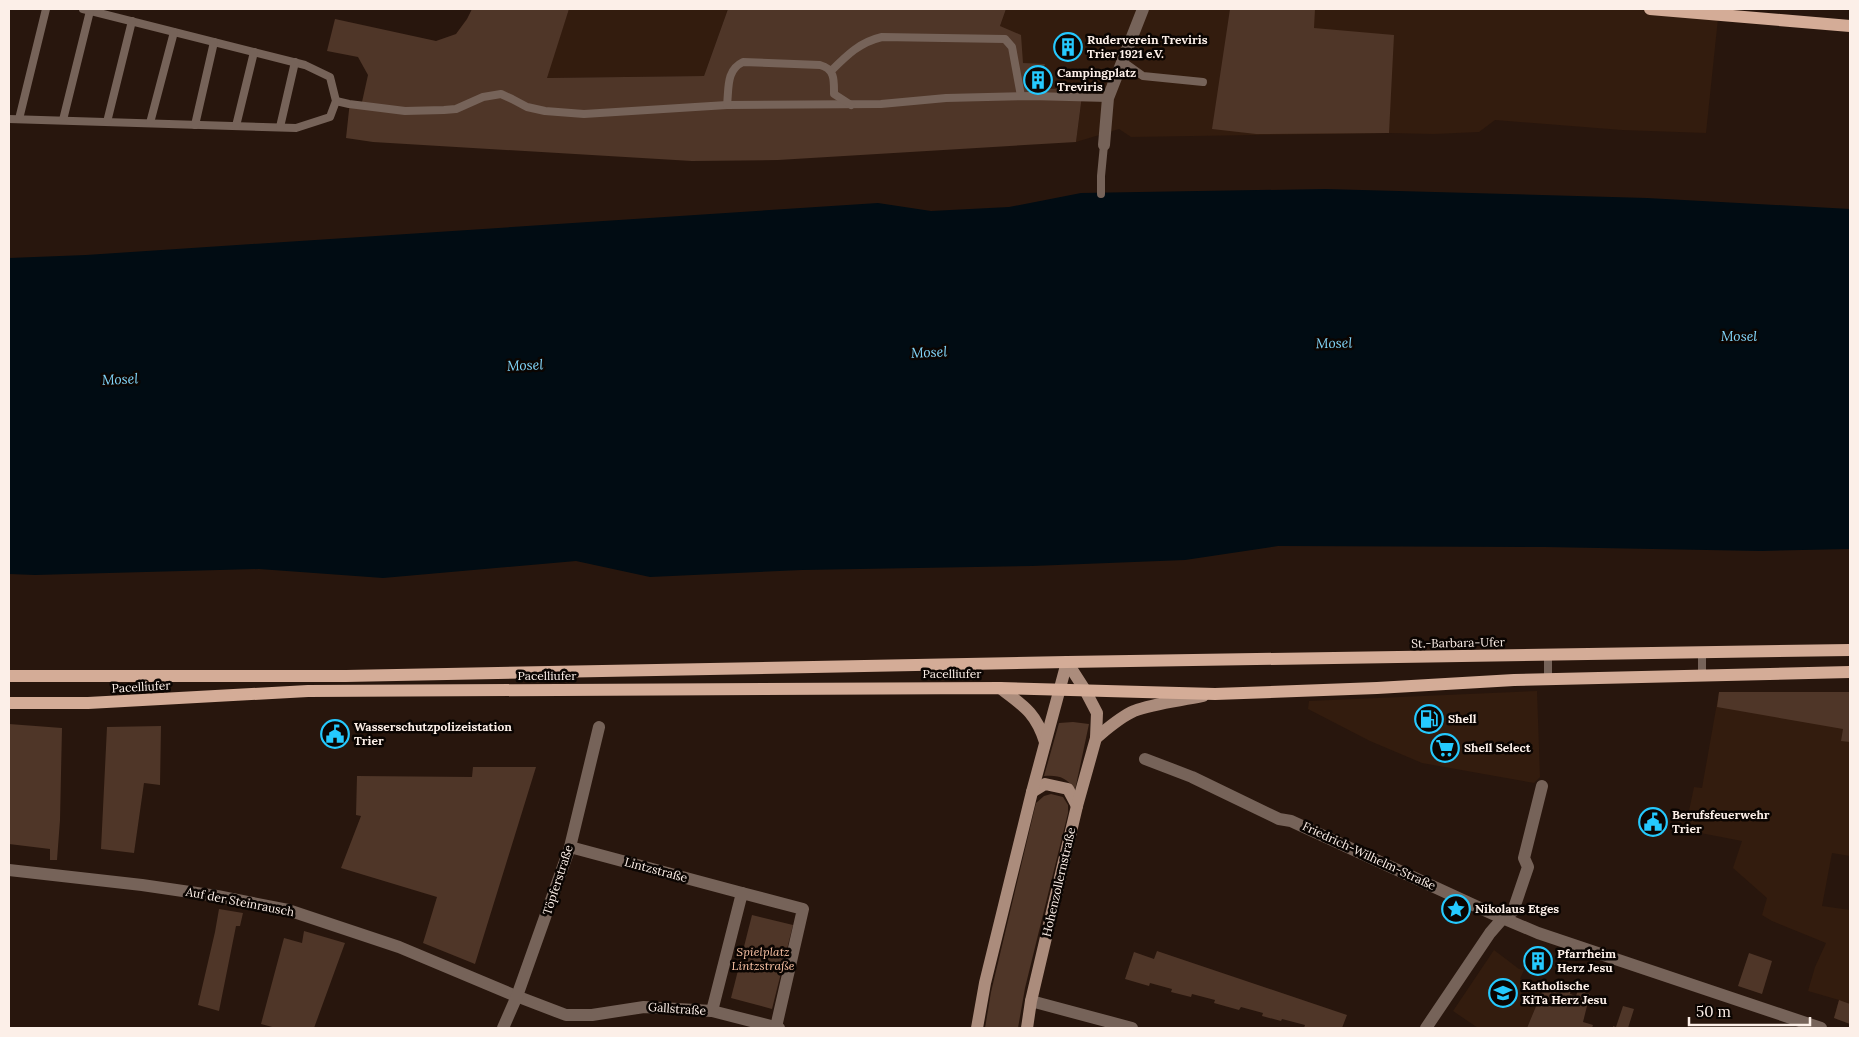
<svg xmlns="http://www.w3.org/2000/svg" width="1859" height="1037" viewBox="0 0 1859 1037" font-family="Lora,serif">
<rect width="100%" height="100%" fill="#28160d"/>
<g fill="#331c0e">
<polygon points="569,9 728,9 704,76 546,78"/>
<polygon points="1006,9 1719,9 1706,133 1622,130 1495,120 1479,132 1434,134 1389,133 1131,137 1119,129 1076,142 1083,88 1042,89 1042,71 1023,63 1000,26"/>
<polygon points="1537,691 1540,777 1534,783 1422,763 1370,741 1308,709 1309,701"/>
<polygon points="1719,692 1850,692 1850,856 1832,853 1822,906 1850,910 1850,1024 1834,1018 1839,1000 1808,991 1815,967 1826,943 1772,921 1762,915 1767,898 1733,868 1742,841 1685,830 1694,787 1702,788"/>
<polygon points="1494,950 1519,969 1524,970 1520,979 1544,987 1527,1028 1478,1028 1453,1011"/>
</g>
<g fill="#4f3628">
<polygon points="472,9 569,9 547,78 704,76 728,9 1006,9 1000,26 1021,35 1023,63 1045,64 1042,71 1042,89 1083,88 1076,142 778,160 692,161 373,142 346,138 350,101 362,102 368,75 358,57 327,51 335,19 436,41 456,34 467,19"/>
<polygon points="1230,9 1315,9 1314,28 1394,35 1389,133 1256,134 1212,129"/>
<polygon points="1719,692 1850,692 1850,742 1841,741 1843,729 1717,707"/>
<path d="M 1073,722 L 1089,724 L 1075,790 C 1066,777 1059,775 1044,776 L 1059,723 Z"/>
<polygon points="9,724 62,728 60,820 57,860 50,860 50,849 9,844"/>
<polygon points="161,726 160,785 144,783 134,853 101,849 107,727"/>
<polygon points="473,767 536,767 475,964 423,943 437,897 341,868 361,816 356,815 357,776 472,777"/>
<polygon points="1051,794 1063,797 1068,805 1068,813 1025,988 1018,1028 985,1028 991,992 1036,803 1044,796"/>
<polygon points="219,909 243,913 240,926 236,926 219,1011 198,1005 215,932"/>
<polygon points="752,915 793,925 772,1009 731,998"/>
<polygon points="304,931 345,943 314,1028 276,1028 261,1024 284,938 302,943"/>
<polygon points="1157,951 1347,1015 1342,1028 1304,1028 1305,1025 1282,1019 1281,1021 1262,1016 1263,1013 1241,1007 1239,1010 1214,1003 1215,1000 1192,994 1191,997 1171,992 1172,989 1150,983 1149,986 1125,979 1134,952 1154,959"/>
<polygon points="1749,953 1772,961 1762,994 1738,986"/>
<polygon points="1561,984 1571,988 1570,994 1576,996 1578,990 1590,994 1583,1022 1593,1025 1592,1028 1527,1028 1544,987 1559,991"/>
<polygon points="1839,1000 1850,1004 1850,1024 1834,1018"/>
<polygon points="1623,1006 1634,1009 1628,1028 1613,1028 1613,1026 1616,1027"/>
</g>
<polygon fill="#010c13" points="1325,189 1647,198 1850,209 1850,549 1761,551 1545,547 1278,546 1185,560 1032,566 802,570 650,577 576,561 383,578 259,569 35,575 9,574 9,258 86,255 878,203 931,211 1009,207 1081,193"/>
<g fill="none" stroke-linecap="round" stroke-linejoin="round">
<g stroke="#766359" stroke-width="8">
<polyline points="1122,61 1143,76 1203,82"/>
<path d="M 831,71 C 847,55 860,42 882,37 L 1005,39 L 1012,47 L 1021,96"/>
<polyline points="336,101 349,104 405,111 444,110 456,109 483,97 501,94 512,99 527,107 545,111 584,114 727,105 881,104 946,98 1031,96 1108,98"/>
<path d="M 727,105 C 729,88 726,70 743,62 L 820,65 C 835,69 834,80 834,94 L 851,105"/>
<polyline points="9,119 296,128 330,117 336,101 330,77 305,65 83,9"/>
<polyline points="19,119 46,9"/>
<polyline points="63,120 90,11"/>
<polyline points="107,122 132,21"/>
<polyline points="150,123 174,32"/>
<polyline points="195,125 214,42"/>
<polyline points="236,126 254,52"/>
<polyline points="280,127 295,62"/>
<polyline points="1101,194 1101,176 1104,145"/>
<polyline points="1702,653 1702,676"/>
<polyline points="1548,655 1548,680"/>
</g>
<g stroke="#766359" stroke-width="12">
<polyline points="1104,145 1108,98 1143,9"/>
<polyline points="1145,759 1192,777 1279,819 1291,821 1493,914 1538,933 1821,1028"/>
<polyline points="570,847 742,893"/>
<polyline points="9,870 142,885 217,896 288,910 399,947 511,994 566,1015 592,1015 644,1007 712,1011 779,1028"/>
<polyline points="1031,1001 1132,1028"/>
<polyline points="712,1011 742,893 803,909 776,1027"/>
<polyline points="503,1028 517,996 570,847 599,727"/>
<polyline points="1426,1028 1490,933 1503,918 1513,911 1528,867 1524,858 1542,786"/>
</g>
<g stroke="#ab8c7c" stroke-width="12">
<path d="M 1000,688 C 1024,706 1036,713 1045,742"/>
<path d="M 1096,738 C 1108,728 1120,717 1134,711 C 1155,703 1180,701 1203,696"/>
<polyline points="1032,792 1045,784 1068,789 1077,806"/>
<polyline points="977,1028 985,983 1032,792 1067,662"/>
<polyline points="1027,1028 1031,1001 1077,806 1096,738 1097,713 1085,690 1067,662"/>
</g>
<g stroke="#d4ac97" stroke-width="12">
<polyline points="1650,9 1850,26"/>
<polyline points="9,676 346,676 1067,662 1850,650"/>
<polyline points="9,703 88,703 308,691 1000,688 1215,694 1377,688 1514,680 1850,672"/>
</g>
</g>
<defs>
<symbol id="building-ring" viewBox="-11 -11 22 22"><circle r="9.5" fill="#0b0502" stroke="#25c9fe" stroke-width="1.5"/><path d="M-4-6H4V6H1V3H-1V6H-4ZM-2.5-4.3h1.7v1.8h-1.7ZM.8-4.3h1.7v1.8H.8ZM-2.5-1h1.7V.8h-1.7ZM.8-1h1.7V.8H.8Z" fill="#25c9fe"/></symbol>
<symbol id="fuel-ring" viewBox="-11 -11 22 22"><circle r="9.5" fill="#0b0502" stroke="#25c9fe" stroke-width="1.5"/><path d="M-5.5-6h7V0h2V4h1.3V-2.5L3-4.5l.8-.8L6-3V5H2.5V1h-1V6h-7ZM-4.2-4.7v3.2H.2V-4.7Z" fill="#25c9fe"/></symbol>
<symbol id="civic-ring" viewBox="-11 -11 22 22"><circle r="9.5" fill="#0b0502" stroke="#25c9fe" stroke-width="1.5"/><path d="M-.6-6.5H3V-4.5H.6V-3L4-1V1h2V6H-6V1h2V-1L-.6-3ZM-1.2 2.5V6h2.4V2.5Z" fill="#25c9fe"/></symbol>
<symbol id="supermarket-ring" viewBox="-11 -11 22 22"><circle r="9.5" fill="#0b0502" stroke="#25c9fe" stroke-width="1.5"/><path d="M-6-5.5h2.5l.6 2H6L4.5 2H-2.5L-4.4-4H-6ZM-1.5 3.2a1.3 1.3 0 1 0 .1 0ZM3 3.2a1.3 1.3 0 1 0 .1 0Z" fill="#25c9fe"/></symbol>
<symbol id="sight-ring" viewBox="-11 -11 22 22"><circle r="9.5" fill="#0b0502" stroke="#25c9fe" stroke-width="1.5"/><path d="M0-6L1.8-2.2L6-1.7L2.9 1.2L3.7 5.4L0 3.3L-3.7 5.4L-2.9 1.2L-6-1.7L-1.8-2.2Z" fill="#25c9fe"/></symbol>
<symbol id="school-ring" viewBox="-11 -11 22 22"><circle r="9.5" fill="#0b0502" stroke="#25c9fe" stroke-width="1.5"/><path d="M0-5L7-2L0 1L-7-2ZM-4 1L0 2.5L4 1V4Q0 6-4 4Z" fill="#25c9fe"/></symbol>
</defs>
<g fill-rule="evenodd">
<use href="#building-ring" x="1052" y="31" width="32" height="32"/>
<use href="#building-ring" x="1022" y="64" width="32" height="32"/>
<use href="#fuel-ring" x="1413" y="703" width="32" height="32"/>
<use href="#civic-ring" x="319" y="718" width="32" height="32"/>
<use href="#supermarket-ring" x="1429" y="732" width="32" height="32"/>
<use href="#civic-ring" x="1637" y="806" width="32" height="32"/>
<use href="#sight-ring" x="1440" y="893" width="32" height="32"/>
<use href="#building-ring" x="1522" y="945" width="32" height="32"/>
<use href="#school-ring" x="1487" y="977" width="32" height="32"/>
</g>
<g text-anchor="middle" stroke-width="5" stroke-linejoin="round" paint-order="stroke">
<g font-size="12" font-weight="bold" fill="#fcefe8" stroke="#0b0502" text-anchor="start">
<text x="1087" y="44">Ruderverein Treviris<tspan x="1087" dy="14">Trier 1921 e.V.</tspan></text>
<text x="1057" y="77">Campingplatz<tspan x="1057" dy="14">Treviris</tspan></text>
<text x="1448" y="723">Shell</text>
<text x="354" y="731">Wasserschutzpolizeistation<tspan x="354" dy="14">Trier</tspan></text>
<text x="1464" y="752">Shell Select</text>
<text x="1672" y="819">Berufsfeuerwehr<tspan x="1672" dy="14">Trier</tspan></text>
<text x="1475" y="913">Nikolaus Etges</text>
<text x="1557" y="958">Pfarrheim<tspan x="1557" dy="14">Herz Jesu</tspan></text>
<text x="1522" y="990">Katholische<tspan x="1522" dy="14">KiTa Herz Jesu</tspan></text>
</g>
<g font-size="12" fill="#fcefe8" stroke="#0b0502">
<text transform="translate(1458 643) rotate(-1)" y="4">St.-Barbara-Ufer</text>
<text x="952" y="678">Pacelliufer</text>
<text x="547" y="680">Pacelliufer</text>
<text transform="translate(141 687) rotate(-3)" y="4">Pacelliufer</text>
<text transform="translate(1369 856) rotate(25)" y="4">Friedrich-Wilhelm-Straße</text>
<text transform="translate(656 870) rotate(15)" y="4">Lintzstraße</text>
<text transform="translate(558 880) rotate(-72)" y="4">Töpferstraße</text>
<text transform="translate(1059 882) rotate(-77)" y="4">Hohenzollernstraße</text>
<text transform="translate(240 902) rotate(11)" y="4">Auf der Steinrausch</text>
<text transform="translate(677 1009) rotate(4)" y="4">Gallstraße</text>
</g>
<g font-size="12" font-style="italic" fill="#fcc4a6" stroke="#0b0502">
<text x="763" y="956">Spielplatz<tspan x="763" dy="14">Lintzstraße</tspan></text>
</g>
<g font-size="14" font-style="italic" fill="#83d7fb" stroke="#0b0502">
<text x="1739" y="341">Mosel</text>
<text transform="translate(1334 343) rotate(-1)" y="5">Mosel</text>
<text transform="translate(929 352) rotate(-2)" y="5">Mosel</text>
<text transform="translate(525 365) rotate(-2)" y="5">Mosel</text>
<text transform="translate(120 379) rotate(-2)" y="5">Mosel</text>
</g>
</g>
<rect width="1859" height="1037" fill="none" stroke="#fcefe8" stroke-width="20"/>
<path d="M1689 1017v8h121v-8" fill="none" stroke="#fcefe8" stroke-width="2.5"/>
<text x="1696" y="1017" font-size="15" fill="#fcefe8" stroke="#0b0502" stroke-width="4" paint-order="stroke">50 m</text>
</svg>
